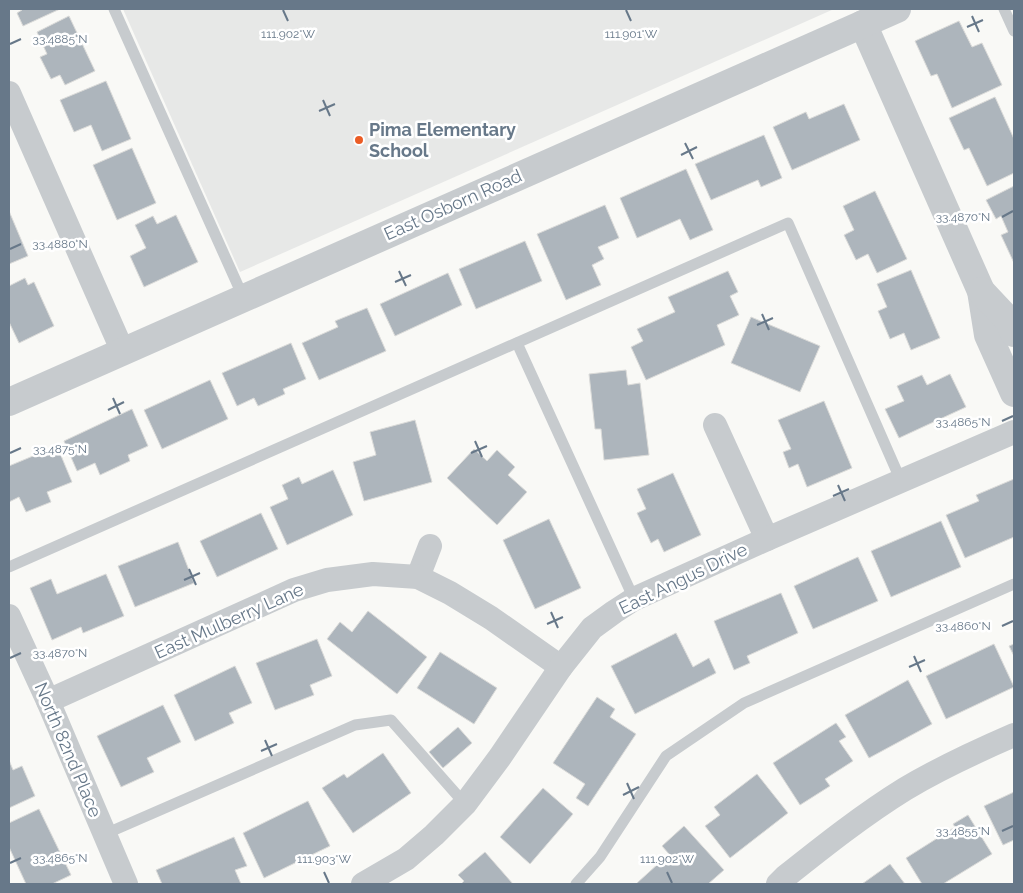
<svg xmlns="http://www.w3.org/2000/svg" width="1023" height="893" viewBox="0 0 1023 893" font-family="Raleway,sans-serif">
<rect width="100%" height="100%" fill="#f9f9f6"/>
<polygon fill="#e7e8e7" points="123,9 834,9 240,272"/>
<g fill="#adb5bc" stroke="#dbdbd9">
<polygon points="22,9 60,9 23,26 17,13 22,10"/>
<polygon points="69,16 95,71 65,85 60,75 51,79 40,57 47,54 37,32"/>
<polygon points="959,21 972,47 982,43 1002,85 952,108 937,74 931,76 915,41"/>
<polygon points="106,81 131,139 102,151 91,125 74,132 60,100"/>
<polygon points="995,97 1014,139 1014,173 987,186 969,148 964,150 949,118"/>
<polygon points="844,104 860,140 792,170 773,127 806,112 809,119"/>
<polygon points="764,135 782,178 761,187 758,180 711,200 695,164"/>
<polygon points="132,148 156,203 117,220 93,165"/>
<polygon points="686,169 713,230 690,240 680,219 637,238 620,198"/>
<polygon points="1014,186 1014,263 1001,235 1008,232 1001,216 996,219 986,200"/>
<polygon points="875,191 907,259 877,273 868,254 856,260 844,235 854,230 843,206"/>
<polygon points="605,205 619,238 598,247 604,259 592,265 601,285 566,300 537,234"/>
<polygon points="9,211 28,256 9,264"/>
<polygon points="176,215 198,262 144,287 130,256 146,248 135,225 153,216 157,224"/>
<polygon points="525,241 542,281 476,309 459,269"/>
<polygon points="911,270 940,338 911,350 904,333 890,339 878,311 887,307 877,284"/>
<polygon points="728,271 738,292 730,296 739,315 717,325 725,345 646,380 631,347 643,341 637,329 675,312 668,297"/>
<polygon points="448,273 462,305 395,336 380,304"/>
<polygon points="25,278 28,285 34,282 54,326 19,343 9,322 9,286"/>
<polygon points="367,308 386,351 319,380 302,343 338,327 335,321"/>
<polygon points="751,317 820,346 800,392 731,363"/>
<polygon points="291,343 306,379 283,389 285,394 258,406 254,398 237,406 222,373"/>
<polygon points="626,370 628,385 640,383 649,455 604,460 601,429 595,429 589,374"/>
<polygon points="950,374 966,407 899,438 885,409 904,401 897,386 922,375 927,385"/>
<polygon points="210,380 228,419 162,449 144,410"/>
<polygon points="824,401 852,468 807,487 798,464 789,468 783,452 791,449 778,420"/>
<polygon points="132,409 148,446 128,455 130,461 100,475 95,463 77,471 64,441"/>
<polygon points="415,420 432,482 364,501 353,462 376,455 370,432"/>
<polygon points="57,446 72,482 47,492 51,502 26,512 19,497 9,502 9,466"/>
<polygon points="474,449 487,461 497,450 515,467 508,475 527,492 497,525 447,478"/>
<polygon points="333,470 353,515 287,545 270,507 288,499 282,485 299,477 302,484"/>
<polygon points="673,473 701,535 664,552 658,539 651,543 637,513 646,509 637,489"/>
<polygon points="1014,479 1014,537 965,558 946,515 979,501 976,495"/>
<polygon points="261,513 278,549 217,577 200,541"/>
<polygon points="549,519 581,588 535,609 503,540"/>
<polygon points="941,521 961,567 891,597 871,551"/>
<polygon points="178,542 194,583 135,607 118,566"/>
<polygon points="858,557 878,601 813,629 794,586"/>
<polygon points="106,574 124,616 83,633 81,627 52,640 30,588 51,579 57,594"/>
<polygon points="781,593 798,633 747,656 750,663 734,670 714,621"/>
<polygon points="368,611 427,657 397,694 327,639 340,622 352,632"/>
<polygon points="676,633 693,667 709,658 716,673 635,714 611,666"/>
<polygon points="317,639 332,676 310,685 314,695 275,710 256,663"/>
<polygon points="994,644 1014,687 946,719 926,676"/>
<polygon points="1014,644 1014,656 1009,646"/>
<polygon points="440,652 497,688 474,724 417,688"/>
<polygon points="235,666 252,703 229,713 234,723 195,741 174,695"/>
<polygon points="908,680 932,724 869,758 845,715"/>
<polygon points="597,697 615,709 610,717 636,734 588,806 576,798 585,784 553,763"/>
<polygon points="163,705 181,742 147,758 154,772 121,787 97,736"/>
<polygon points="836,723 846,737 839,741 853,761 825,779 830,786 800,805 773,763"/>
<polygon points="458,727 472,743 443,768 429,752"/>
<polygon points="383,753 411,793 353,833 322,788 344,774 347,778"/>
<polygon points="9,760 13,770 22,766 35,796 9,808"/>
<polygon points="757,774 788,813 730,858 705,826 720,815 714,807"/>
<polygon points="543,788 573,814 530,864 500,837"/>
<polygon points="1014,792 1014,840 1003,845 984,806"/>
<polygon points="308,801 330,846 264,878 243,833"/>
<polygon points="39,809 71,875 52,884 26,884 9,847 9,823"/>
<polygon points="968,815 992,854 943,884 922,884 906,858 955,827 953,824"/>
<polygon points="684,826 724,870 708,884 638,884 637,883 669,854 662,846"/>
<polygon points="234,837 247,866 235,870 241,884 162,884 156,870"/>
<polygon points="485,852 513,884 461,884 464,881 458,875"/>
<polygon points="890,864 905,884 862,884"/>
</g>
<g fill="none" stroke-linecap="round" stroke-linejoin="round">
<g stroke="#c7cbce" stroke-width="11">
<polyline points="114,9 244,299"/>
<polyline points="1004,9 1014,31"/>
<polyline points="517,343 634,599"/>
<polyline points="9,567 788,223 901,481"/>
<polyline points="105,834 355,725 391,720 465,804"/>
<polyline points="576,884 600,857 666,756 744,703 1014,584"/>
</g>
<g stroke="#c7cbce" stroke-width="24">
<polyline points="9,93 123,352"/>
<polyline points="715,425 767,539"/>
<polyline points="418,577 430,546"/>
<polyline points="9,616 48,701 126,884"/>
<polyline points="48,701 294,590 327,580 373,574 418,577 450,593 491,618 561,667"/>
<polyline points="363,884 406,859 434,835 465,804 500,757 561,667 592,628 614,612 634,599 767,539 1014,432"/>
<path d="M 778,884 L 785,877 C 824,846 863,815 905,789 C 940,768 977,751 1014,735"/>
</g>
<g stroke="#c7cbce" stroke-width="28">
<polyline points="863,24 981,291 988,335 1014,393"/>
<polyline points="981,291 1010,322 1014,333"/>
<polyline points="9,402 897,9"/>
</g>
</g>
<path fill="none" stroke="#677889" stroke-width="2" d="M 283,10 L 288,21M 626,10 L 631,21M 972,16 L 979,32M 967,27 L 983,20M 10,44 L 21,39M 323,100 L 330,116M 319,111 L 335,104M 685,143 L 693,159M 681,155 L 697,147M 1002,217 L 1013,211M 10,249 L 21,244M 399,271 L 406,286M 395,282 L 411,275M 762,314 L 769,330M 757,325 L 773,318M 113,398 L 120,414M 108,410 L 124,402M 1002,421 L 1013,416M 475,441 L 482,457M 10,453 L 21,448M 471,453 L 487,446M 838,485 L 845,501M 833,496 L 849,489M 189,569 L 196,585M 184,580 L 200,573M 551,612 L 558,628M 547,624 L 563,617M 1002,626 L 1013,621M 914,656 L 921,672M 10,658 L 21,653M 909,667 L 925,660M 265,740 L 272,756M 261,751 L 277,744M 627,783 L 634,799M 623,795 L 639,787M 1002,831 L 1013,826M 10,863 L 21,858M 324,872 L 329,883M 667,872 L 672,883"/>
<circle fill="#eb5c25" stroke="#fff" stroke-width="2" cx="359" cy="140" r="5"/>
<g text-anchor="middle" stroke-width="5" stroke-linejoin="round" paint-order="stroke">
<g font-size="18" font-weight="bold" fill="#677889" stroke="#fff" text-anchor="start">
<text x="369" y="136">Pima Elementary<tspan x="369" dy="21">School</tspan></text>
</g>
<g font-size="18" fill="#677889" stroke="#fff">
<text transform="translate(453 205) rotate(-24)" y="6">East Osborn Road</text>
<text transform="translate(683 579) rotate(-26)" y="6">East Angus Drive</text>
<text transform="translate(229 621) rotate(-24)" y="6">East Mulberry Lane</text>
<text transform="translate(68 750) rotate(67)" y="6">North 82nd Place</text>
</g>
</g>
<g font-size="12" text-anchor="middle" fill="#677889" stroke="#fff" stroke-width="5" stroke-linejoin="round" paint-order="stroke">
<text x="631" y="38">111.901°W</text>
<text x="288" y="38">111.902°W</text>
<text x="60" y="43">33.4885°N</text>
<text x="963" y="221">33.4870°N</text>
<text x="60" y="248">33.4880°N</text>
<text x="963" y="426">33.4865°N</text>
<text x="60" y="453">33.4875°N</text>
<text x="963" y="630">33.4860°N</text>
<text x="60" y="657">33.4870°N</text>
<text x="963" y="835">33.4855°N</text>
<text x="60" y="862">33.4865°N</text>
<text x="324" y="863">111.903°W</text>
<text x="667" y="863">111.902°W</text>
</g>
<rect width="1023" height="893" fill="none" stroke="#677889" stroke-width="20"/>
</svg>
